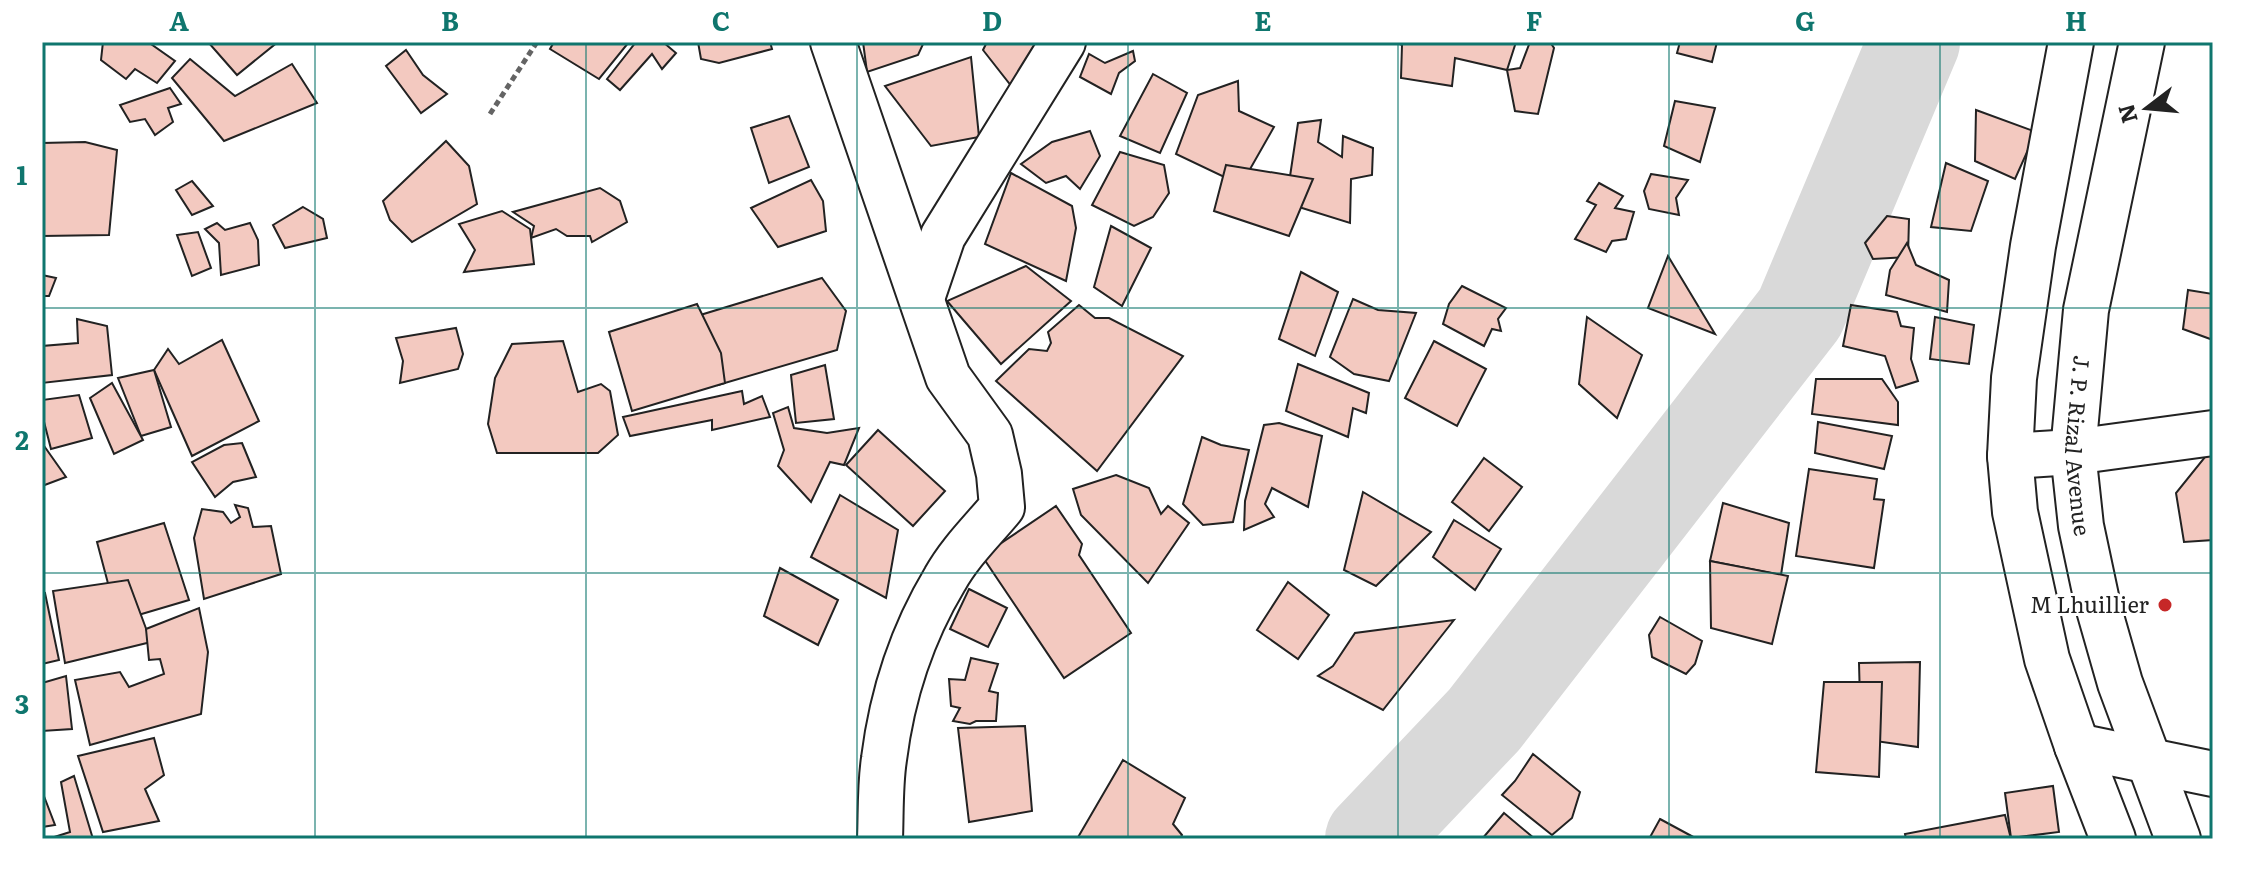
<svg xmlns="http://www.w3.org/2000/svg" width="2255" height="881" viewBox="0 0 2255 881" font-family="Literata,serif">
<rect width="100%" height="100%" fill="#fff"/>
<g fill="none" stroke-linecap="round" stroke-linejoin="round">
<polyline stroke="#d9d9d9" stroke-width="92" points="1371,839 1484,720 1800,313 1914,42"/>
</g>
<g fill="#f3c9c0" stroke="#222" stroke-width="2">
<polygon points="103,42 148,42 175,61 157,83 135,69 126,79 101,60"/>
<polygon points="208,42 269,42 274,45 237,75"/>
<polygon points="554,42 629,42 599,79 550,49"/>
<polygon points="636,42 663,42 676,53 662,69 652,54 620,90 607,79"/>
<polygon points="698,42 770,42 772,49 719,63 701,59"/>
<polygon points="863,42 924,42 918,55 867,72"/>
<polygon points="987,42 1047,42 1016,92 983,50"/>
<polygon points="1395,42 1516,42 1507,70 1455,58 1452,86 1401,78 1402,45"/>
<polygon points="1530,42 1550,42 1554,48 1538,114 1515,111 1507,70 1520,68"/>
<polygon points="1680,42 1717,42 1712,62 1677,53"/>
<polygon points="406,50 423,75 447,94 421,113 386,66"/>
<polygon points="1133,51 1135,61 1119,73 1111,94 1080,77 1089,54 1105,63"/>
<polygon points="971,57 979,137 931,146 885,86"/>
<polygon points="190,59 235,96 292,64 317,103 224,141 172,78"/>
<polygon points="1153,74 1187,93 1160,153 1120,136"/>
<polygon points="1238,81 1239,111 1274,127 1241,185 1176,154 1198,95"/>
<polygon points="170,88 181,104 168,108 173,122 155,135 145,119 130,122 120,105"/>
<polygon points="1675,101 1715,108 1700,162 1664,146"/>
<polygon points="1976,110 2036,132 2015,179 1975,161"/>
<polygon points="789,116 809,167 769,183 751,128"/>
<polygon points="1321,120 1318,142 1342,157 1343,136 1373,148 1372,175 1351,179 1350,223 1286,203 1298,123"/>
<polygon points="1090,131 1100,156 1080,189 1066,176 1046,183 1021,164 1052,142"/>
<polygon points="446,141 469,166 477,204 412,242 390,220 383,201"/>
<polygon points="85,142 117,150 109,235 42,236 42,143"/>
<polygon points="1120,152 1164,165 1169,193 1153,217 1134,226 1092,205"/>
<polygon points="1946,163 1988,181 1971,231 1931,227"/>
<polygon points="1226,165 1313,179 1289,236 1214,211"/>
<polygon points="1011,173 1072,206 1076,228 1066,281 985,244"/>
<polygon points="1651,174 1688,180 1676,198 1679,215 1649,209 1644,191"/>
<polygon points="811,180 823,201 826,231 778,247 751,208"/>
<polygon points="192,181 213,206 192,215 176,190"/>
<polygon points="1599,183 1623,196 1615,208 1634,212 1626,239 1612,241 1606,252 1575,239 1596,205 1587,201"/>
<polygon points="600,188 620,201 627,222 592,242 590,236 567,236 556,229 531,238 534,226 513,212"/>
<polygon points="303,207 323,219 327,238 285,248 273,225"/>
<polygon points="502,211 530,229 534,264 464,272 475,250 459,224"/>
<polygon points="1887,216 1909,219 1908,257 1873,259 1865,243"/>
<polygon points="217,223 225,230 250,223 258,240 259,265 221,275 219,243 205,229"/>
<polygon points="1111,226 1151,248 1122,306 1094,287"/>
<polygon points="198,232 211,268 192,276 177,235"/>
<polygon points="1907,243 1916,265 1949,280 1947,312 1886,295 1890,270"/>
<polygon points="1668,256 1715,334 1648,308"/>
<polygon points="1026,266 1071,301 1001,364 947,301"/>
<polygon points="1301,272 1338,292 1315,356 1279,339"/>
<polygon points="42,275 56,278 49,296 42,296"/>
<polygon points="822,278 846,311 837,350 718,385 697,316"/>
<polygon points="1462,286 1506,308 1498,319 1501,331 1492,329 1484,346 1443,324 1449,304"/>
<polygon points="2188,290 2213,294 2213,340 2183,329"/>
<polygon points="1353,299 1378,310 1416,313 1389,381 1354,374 1330,357"/>
<polygon points="697,304 721,353 725,383 632,411 609,332"/>
<polygon points="1079,305 1095,318 1109,318 1183,356 1097,471 996,381 1029,349 1047,351 1051,343 1048,332"/>
<polygon points="1851,305 1897,312 1901,326 1914,328 1911,359 1918,381 1896,388 1885,356 1843,346"/>
<polygon points="1587,317 1642,355 1617,418 1579,384"/>
<polygon points="1935,317 1974,325 1969,364 1930,359"/>
<polygon points="77,319 107,326 112,375 42,383 42,346 78,343"/>
<polygon points="456,328 463,354 458,369 400,383 403,361 396,338"/>
<polygon points="222,340 259,421 192,456 154,370 168,349 179,364"/>
<polygon points="563,341 578,392 601,384 610,391 618,435 598,453 497,453 488,424 495,378 512,344"/>
<polygon points="1434,341 1486,369 1457,426 1405,398"/>
<polygon points="1298,364 1369,393 1366,413 1353,408 1348,437 1286,411"/>
<polygon points="825,365 834,419 796,423 791,375"/>
<polygon points="154,370 171,427 141,436 118,378"/>
<polygon points="1816,379 1882,379 1898,402 1898,425 1812,414"/>
<polygon points="112,383 143,440 114,454 90,398"/>
<polygon points="742,391 744,404 762,396 770,417 712,430 712,420 630,436 623,417"/>
<polygon points="79,395 92,438 51,449 42,414 42,400"/>
<polygon points="788,407 794,428 827,433 859,428 844,465 830,462 811,502 778,466 784,450 773,413"/>
<polygon points="1818,422 1892,436 1884,469 1815,453"/>
<polygon points="1279,423 1322,436 1308,507 1272,488 1265,504 1274,517 1244,530 1245,501 1264,425"/>
<polygon points="878,430 945,491 913,526 846,465"/>
<polygon points="1202,437 1221,445 1249,450 1233,522 1203,525 1183,504"/>
<polygon points="42,443 66,477 42,486"/>
<polygon points="242,443 256,477 233,482 215,497 192,462 224,445"/>
<polygon points="2213,447 2213,540 2184,542 2176,493"/>
<polygon points="1484,458 1522,487 1489,531 1452,502"/>
<polygon points="1809,469 1877,479 1874,499 1884,500 1874,568 1796,556"/>
<polygon points="1116,475 1149,488 1161,514 1168,506 1189,523 1148,583 1081,515 1073,489"/>
<polygon points="1363,492 1431,532 1376,586 1344,570"/>
<polygon points="840,495 898,530 886,598 811,557"/>
<polygon points="1723,503 1789,523 1781,575 1710,561"/>
<polygon points="235,505 248,508 253,527 271,526 281,574 204,599 194,538 202,509 223,512 231,523 240,517"/>
<polygon points="1056,506 1082,544 1079,555 1131,633 1064,678 982,556"/>
<polygon points="1454,520 1501,549 1475,590 1433,557"/>
<polygon points="164,523 189,600 118,621 97,542"/>
<polygon points="1710,561 1788,576 1772,644 1711,628"/>
<polygon points="780,568 838,600 818,645 764,616"/>
<polygon points="128,580 151,642 65,663 53,591"/>
<polygon points="1288,582 1329,615 1298,659 1257,630"/>
<polygon points="969,589 1007,608 988,647 950,629"/>
<polygon points="45,593 59,660 42,664 42,594"/>
<polygon points="199,608 208,652 201,714 90,745 75,680 120,672 129,687 164,674 160,659 149,660 146,629"/>
<polygon points="1660,617 1702,641 1695,664 1686,674 1652,657 1649,635"/>
<polygon points="1454,620 1383,710 1318,676 1333,666 1355,633"/>
<polygon points="971,658 998,664 989,691 998,693 996,721 976,721 970,724 953,721 960,708 951,706 949,679 965,680"/>
<polygon points="1920,662 1918,747 1861,739 1859,663"/>
<polygon points="66,676 72,729 42,731 42,683"/>
<polygon points="1824,682 1882,682 1879,777 1816,772"/>
<polygon points="1025,726 1032,811 969,822 958,728"/>
<polygon points="154,738 164,775 145,789 159,821 103,832 78,756"/>
<polygon points="1533,754 1580,792 1572,818 1552,835 1502,795 1515,781"/>
<polygon points="1123,760 1185,798 1173,824 1182,835 1180,839 1077,839"/>
<polygon points="74,776 93,839 48,839 70,832 61,782"/>
<polygon points="2053,786 2059,832 2011,838 2005,793"/>
<polygon points="42,791 55,825 42,827"/>
<polygon points="1504,813 1535,839 1482,839"/>
<polygon points="2005,815 2011,839 1906,839 1905,834"/>
<polygon points="1660,819 1697,839 1649,839"/>
</g>
<g fill="none" stroke-linecap="round" stroke-linejoin="round">
<defs>
<g id="street">
<path d="M 833,42 L 948,377 L 990,435 L 999,474 L 1002,507 C 983,530 960,552 945,579 C 912,634 892,695 884,759 C 880,785 881,813 880,839"/>
<polyline points="922,298 943,236 1063,42"/>
<polyline points="2010,456 2073,452 2213,433"/>
</g>
<polyline id="secondary" points="2077,746 2213,774"/>
<g id="primary">
<polyline points="2071,42 2033,246 2014,378 2010,456 2015,512 2047,659 2077,746 2113,839"/>
<path id="s1" d="M 2142,42 L 2086,310 L 2073,452 L 2081,526 L 2098,606 L 2120,683 L 2178,839"/>
</g>
</defs>
<use href="#street" stroke="#222" stroke-width="48"/>
<use href="#secondary" stroke="#222" stroke-width="48"/>
<use href="#primary" stroke="#222" stroke-width="48"/>
<polyline stroke="#646464" stroke-width="5" stroke-dasharray="6 4" stroke-linecap="butt" points="490,114 537,42"/>
<use href="#street" stroke="#fff" stroke-width="44"/>
<use href="#secondary" stroke="#fff" stroke-width="44"/>
<use href="#primary" stroke="#fff" stroke-width="44"/>
</g>
<path fill="none" stroke="#0f766e" stroke-width="2" stroke-opacity="0.55" d="M 315,42 L 315,839M 586,42 L 586,839M 857,42 L 857,839M 1128,42 L 1128,839M 1398,42 L 1398,839M 1669,42 L 1669,839M 1940,42 L 1940,839M 42,308 L 2213,308M 42,573 L 2213,573"/>
<circle fill="#c62828" stroke="#fff" stroke-width="3" cx="2165" cy="605" r="8"/>
<g text-anchor="middle" stroke-width="6" stroke-linejoin="round" paint-order="stroke">
<g font-size="22" fill="#222" stroke="#fff">
<text dy="8" stroke="none"><textPath href="#s1" startOffset="410">J. P. Rizal Avenue</textPath></text>
</g>
<g font-size="22" fill="#222" stroke="#fff" text-anchor="end">
<text x="2149" y="613">M Lhuillier</text>
</g>
</g>
<rect width="2255" height="881" fill="none" stroke="#ffffff" stroke-width="88"/>
<g transform="translate(2147 108) rotate(254)" stroke="#ffffff" stroke-width="6" paint-order="stroke">
<path d="M0-6L14 30L0 20L-14 30Z" fill="#222222"/>
<text y="-12" font-size="22" font-weight="bold" text-anchor="middle" fill="#222222">N</text>
</g>
<rect x="44" y="44" width="2167" height="793" fill="none" stroke="#0f766e" stroke-width="3"/>
<g font-size="26" text-anchor="middle" font-weight="bold" fill="#0f766e">
<text x="179" y="31">A</text>
<text x="450" y="31">B</text>
<text x="721" y="31">C</text>
<text x="992" y="31">D</text>
<text x="1263" y="31">E</text>
<text x="1534" y="31">F</text>
<text x="1805" y="31">G</text>
<text x="2076" y="31">H</text>
<text x="22" y="185">1</text>
<text x="22" y="450">2</text>
<text x="22" y="714">3</text>
</g>
</svg>
